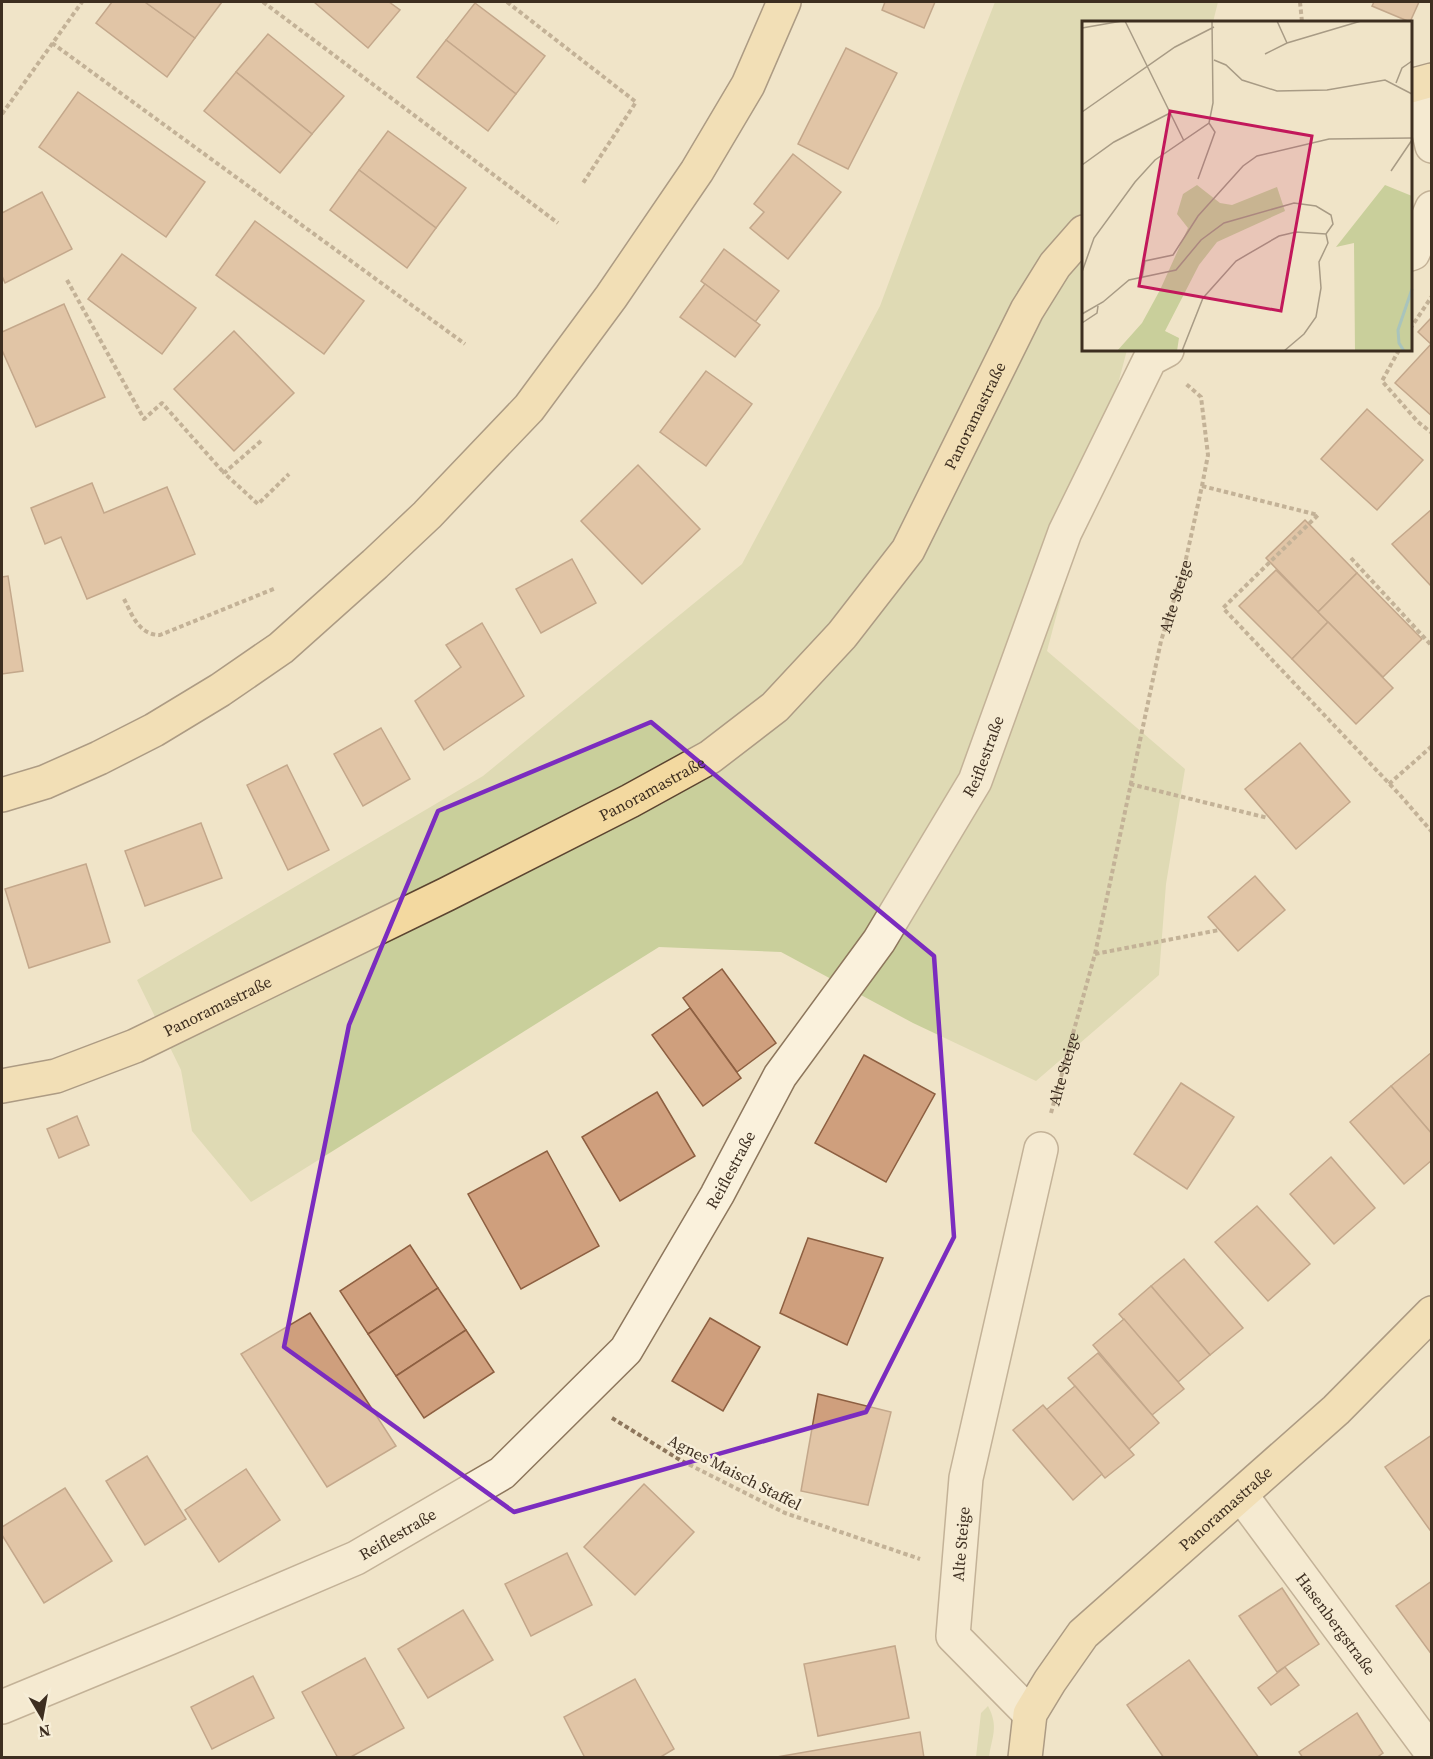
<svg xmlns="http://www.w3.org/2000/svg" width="1433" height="1759" viewBox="0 0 1433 1759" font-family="'Source Serif 4',serif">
<rect width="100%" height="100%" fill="#f0e4c8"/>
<g fill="#c9cf9b">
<polygon points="995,2 1218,2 1213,22 1084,22 1084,350 1127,350 1047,651 1185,769 1166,884 1159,975 1036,1081 913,1023 781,952 659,947 251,1202 192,1131 181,1070 137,980 483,776 742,564 880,306 962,86"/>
<path d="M 988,1706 C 999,1727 992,1736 989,1757 L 976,1757 L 981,1713 Z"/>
</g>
<g fill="#cf9f7d" stroke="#8d5f41" stroke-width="1.5">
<polygon points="112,2 145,2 195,38 167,77 96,23"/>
<polygon points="145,2 222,2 195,38"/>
<polygon points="314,2 389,2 400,10 368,48"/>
<polygon points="885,2 935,2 924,28 882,10"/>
<polygon points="1374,2 1419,2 1410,22 1372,6"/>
<polygon points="475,3 545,56 516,94 446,40"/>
<polygon points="268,34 344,96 312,134 236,72"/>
<polygon points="446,40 516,94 488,131 417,77"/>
<polygon points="846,48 897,73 848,169 798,144"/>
<polygon points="236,72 312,134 280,173 204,111"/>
<polygon points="78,92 205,182 166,237 39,147"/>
<polygon points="388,131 466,188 436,228 359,170"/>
<polygon points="793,154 841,192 788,259 750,228 764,212 754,204"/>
<polygon points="359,170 436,228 407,268 330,210"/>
<polygon points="42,192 72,249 5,283 2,276 2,213"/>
<polygon points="255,221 364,301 324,354 216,275"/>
<polygon points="724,249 779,291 755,322 701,281"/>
<polygon points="122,254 196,308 162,354 88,299"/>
<polygon points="705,284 760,325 735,357 680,317"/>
<polygon points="64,304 105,397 36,427 2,350 2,332"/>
<polygon points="1432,317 1432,345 1418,332"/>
<polygon points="234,331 294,393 234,451 174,389"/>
<polygon points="1431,344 1432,345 1432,416 1395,383"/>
<polygon points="706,371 752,404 706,466 660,432"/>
<polygon points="1367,409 1423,460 1377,510 1321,459"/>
<polygon points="638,465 700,529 642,584 581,521"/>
<polygon points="92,483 104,513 167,487 195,554 87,599 61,537 45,544 31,508"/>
<polygon points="1432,509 1432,587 1392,544"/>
<polygon points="1305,520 1357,573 1318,612 1266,558"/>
<polygon points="572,559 596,603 541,633 516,589"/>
<polygon points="1276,570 1328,622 1292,659 1239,606"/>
<polygon points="1357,573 1422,639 1383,677 1318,612"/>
<polygon points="8,576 23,671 2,674 2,577"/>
<polygon points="1328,622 1393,688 1356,724 1292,659"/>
<polygon points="482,623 524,696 444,750 415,701 461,667 446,645"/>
<polygon points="381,728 410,779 363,806 334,754"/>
<polygon points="1300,743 1350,802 1296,849 1245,789"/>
<polygon points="287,765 329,850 288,870 247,785"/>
<polygon points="201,823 222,878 145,906 125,851"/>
<polygon points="86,864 110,942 29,968 5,889"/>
<polygon points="1255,876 1285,910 1238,951 1208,917"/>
<polygon points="722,969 776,1043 737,1072 683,998"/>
<polygon points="690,1008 741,1078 703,1106 652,1035"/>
<polygon points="1432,1052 1432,1134 1391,1086"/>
<polygon points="864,1055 935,1094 886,1182 815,1143"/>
<polygon points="1181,1083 1234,1117 1187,1189 1134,1154"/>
<polygon points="1391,1086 1432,1134 1432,1160 1404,1184 1350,1122"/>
<polygon points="657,1092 695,1156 620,1201 582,1137"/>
<polygon points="77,1116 89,1145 59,1158 47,1129"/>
<polygon points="547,1151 599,1246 521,1289 468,1194"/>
<polygon points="1331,1157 1375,1208 1334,1244 1290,1194"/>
<polygon points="1257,1206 1310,1264 1268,1301 1215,1242"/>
<polygon points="808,1238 883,1258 847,1345 780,1313"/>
<polygon points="410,1245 438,1288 368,1334 340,1291"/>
<polygon points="1184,1259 1243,1328 1210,1355 1151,1286"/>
<polygon points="1151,1286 1210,1355 1178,1382 1119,1314"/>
<polygon points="438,1288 466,1330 396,1376 368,1334"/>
<polygon points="310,1313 396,1446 327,1487 241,1354"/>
<polygon points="710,1318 760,1347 723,1411 672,1381"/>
<polygon points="1124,1319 1184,1389 1152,1415 1093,1345"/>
<polygon points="466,1330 494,1372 424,1418 396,1376"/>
<polygon points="1098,1353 1159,1423 1129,1449 1068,1378"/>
<polygon points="1075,1386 1134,1455 1105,1478 1046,1410"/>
<polygon points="818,1394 891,1412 868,1505 801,1491"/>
<polygon points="1043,1405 1102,1474 1073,1500 1013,1430"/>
<polygon points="1432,1435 1432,1533 1385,1467"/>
<polygon points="147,1456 186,1519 145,1545 106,1481"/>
<polygon points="246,1469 280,1520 219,1562 185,1510"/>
<polygon points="644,1484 694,1532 635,1595 584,1547"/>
<polygon points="65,1488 112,1561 44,1603 2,1535 2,1527"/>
<polygon points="567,1553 592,1605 531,1636 505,1584"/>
<polygon points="1432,1581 1432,1655 1396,1606"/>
<polygon points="1282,1588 1319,1644 1277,1672 1239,1616"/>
<polygon points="463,1610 493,1660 428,1698 398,1649"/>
<polygon points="895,1646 909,1718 818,1736 804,1664"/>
<polygon points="365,1658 404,1728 349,1758 338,1758 302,1692"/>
<polygon points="1189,1660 1259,1758 1164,1758 1127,1705"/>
<polygon points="1285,1667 1299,1685 1271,1705 1258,1688"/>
<polygon points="253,1676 274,1718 212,1749 191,1707"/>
<polygon points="635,1679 674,1749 659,1758 585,1758 564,1717"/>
<polygon points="1357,1713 1383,1753 1376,1758 1303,1758 1299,1752"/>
<polygon points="920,1732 924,1758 771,1758"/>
</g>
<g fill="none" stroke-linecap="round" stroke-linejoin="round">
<defs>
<g id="minor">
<polyline points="1418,84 1432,146"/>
<polyline points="1410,254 1413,253 1432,208"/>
<path id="s2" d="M 1241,1495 L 1432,1753"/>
<path id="s3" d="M 2,1707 L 169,1638 L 356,1558 L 502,1473 L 626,1350 L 717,1195 L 780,1076 L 879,941 L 975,781 L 1065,532 L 1150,359 L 1167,350"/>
<path id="s4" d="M 1030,1714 L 953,1636 L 966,1478 L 1041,1149"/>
</g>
<g id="major">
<polyline points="1410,86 1432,80"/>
<polyline points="2,795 45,782 99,758 154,730 220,690 281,648 375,564 427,515 529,408 611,297 697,171 748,85 784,2"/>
<path id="s5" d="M 2,1086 L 56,1076 L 135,1046 L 447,894 L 630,801 L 710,757 L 775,707 L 842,635 L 908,550 L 1027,310 L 1055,265 L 1084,232"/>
<path id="s6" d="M 1025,1758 L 1030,1714 L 1050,1681 L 1083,1634 L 1336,1410 L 1432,1313"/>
</g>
</defs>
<use href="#minor" stroke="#8d765c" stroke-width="36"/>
<use href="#major" stroke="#5b4430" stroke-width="36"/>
<g stroke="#8d765c" stroke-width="4" stroke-dasharray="4.5 3" stroke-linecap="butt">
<polyline points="263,2 558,223"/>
<polyline points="507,2 636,102 583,183"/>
<polyline points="1300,2 1302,22"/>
<polyline points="52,43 465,344"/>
<polyline points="2,114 82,2"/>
<polyline points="67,280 144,419 162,403 224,473"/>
<polyline points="1410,329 1432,296"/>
<polyline points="1399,350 1382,381 1418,422 1432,433"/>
<polyline points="261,441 224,473 258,504 289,474"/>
<polyline points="1202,486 1318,515 1223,608 1400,795 1432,832"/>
<polyline points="1351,558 1432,646"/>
<path d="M 124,599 C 132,615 139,635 160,635 L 276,588"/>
<polyline points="1130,784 1268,818"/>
<polyline points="1389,784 1432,746"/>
<polyline points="1095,954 1219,930"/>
<path id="s1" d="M 1051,1113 L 1095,954 L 1161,641 L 1184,568 L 1202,486 L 1208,455 L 1201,397 L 1185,383"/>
<polyline points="612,1418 680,1460 785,1513 920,1559"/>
</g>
<use href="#minor" stroke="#faf1dc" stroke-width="33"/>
<use href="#major" stroke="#f3d9a0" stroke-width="33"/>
</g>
<path d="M0 0H1433V1759H0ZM 651,722 L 934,956 L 954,1237 L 866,1412 L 514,1512 L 284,1347 L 349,1025 L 438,811 Z" fill="#f0e4c8" fill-opacity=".55" fill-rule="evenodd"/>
<path fill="none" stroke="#7b2cbf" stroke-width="4.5" stroke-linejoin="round" d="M 651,722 L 934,956 L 954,1237 L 866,1412 L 514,1512 L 284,1347 L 349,1025 L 438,811 Z"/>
<g text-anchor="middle" stroke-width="5" stroke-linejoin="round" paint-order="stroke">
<g font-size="16" fill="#3d2e20" stroke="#f7eed8">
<text dy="6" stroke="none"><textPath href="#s5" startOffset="1221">Panoramastraße</textPath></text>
<text dy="6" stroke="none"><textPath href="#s1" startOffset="532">Alte Steige</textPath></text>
<text dy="6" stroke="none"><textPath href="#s3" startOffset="1422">Reiflestraße</textPath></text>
<text dy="6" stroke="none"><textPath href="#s5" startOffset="717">Panoramastraße</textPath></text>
<text dy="6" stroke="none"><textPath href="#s5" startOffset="231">Panoramastraße</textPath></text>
<text dy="6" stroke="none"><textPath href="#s1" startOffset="46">Alte Steige</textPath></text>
<text dy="6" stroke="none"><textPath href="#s3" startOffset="936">Reiflestraße</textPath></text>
<text transform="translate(735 1472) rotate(27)" y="6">Agnes Maisch Staffel</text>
<text dy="6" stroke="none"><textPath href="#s6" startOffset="330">Panoramastraße</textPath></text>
<text dy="6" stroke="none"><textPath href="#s3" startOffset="432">Reiflestraße</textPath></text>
<text dy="6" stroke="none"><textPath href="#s4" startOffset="202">Alte Steige</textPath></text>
<text dy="6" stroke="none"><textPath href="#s2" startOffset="160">Hasenbergstraße</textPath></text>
</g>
</g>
<g transform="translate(1082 21)">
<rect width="330" height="330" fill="#f0e4c8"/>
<path d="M 115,164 L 138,182 L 150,184 L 195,166 L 203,190 L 135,221 L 117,244 L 83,310 L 97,317 L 95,330 L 35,330 L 60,302 L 78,269 L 106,207 L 95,193 L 101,173 ZM 303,164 L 330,175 L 330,330 L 273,330 L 272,222 L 254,226 Z" fill="#c9cf9b"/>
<path fill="none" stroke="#a9c4bc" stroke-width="3" d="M 322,330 L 317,322 L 316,309 L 330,268"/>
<path fill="none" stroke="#a89b85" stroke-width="1.5" d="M 43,0 L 102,120M 195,0 L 205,22M 0,7 L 40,0M 183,33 L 205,22 L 279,0M 132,39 L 144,44 L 160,59 L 195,70 L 245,69 L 303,59 L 330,73M 314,62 L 320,47 L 330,40M 0,91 L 93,26 L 132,6M 0,144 L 32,121 L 88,92M 309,150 L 330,119M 116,158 L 133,111 L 127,102M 0,251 L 12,217 L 53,161 L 73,139 L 127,102 L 131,82 L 130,0M 60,257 L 63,240 L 91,234 L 116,195 L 161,145 L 175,135 L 247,118 L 330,117M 0,293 L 21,281 L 47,259 L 94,249 L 119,219 L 142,202 L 212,182 L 234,185 L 249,194 L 251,203 L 244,213 L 214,211 L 197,215 L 154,240 L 121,277 L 100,330M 0,302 L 15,292 L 16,285M 202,330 L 222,313 L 234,296 L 239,267 L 237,241 L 246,222 L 244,213"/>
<path fill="#c2185b" fill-opacity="0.15" stroke="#c2185b" stroke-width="3" d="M 88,90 L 230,115 L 199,290 L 57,265 Z"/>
<rect width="330" height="330" fill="none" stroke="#3d2e20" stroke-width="3"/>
</g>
<rect width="1433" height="1759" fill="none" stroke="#3d2e20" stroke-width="6"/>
<g transform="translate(42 1717) rotate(170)" stroke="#f7eed8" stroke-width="4.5" paint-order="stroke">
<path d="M0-4.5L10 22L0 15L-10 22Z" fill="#3d2e20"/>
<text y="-9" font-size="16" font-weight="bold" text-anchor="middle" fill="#3d2e20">N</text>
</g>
</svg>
